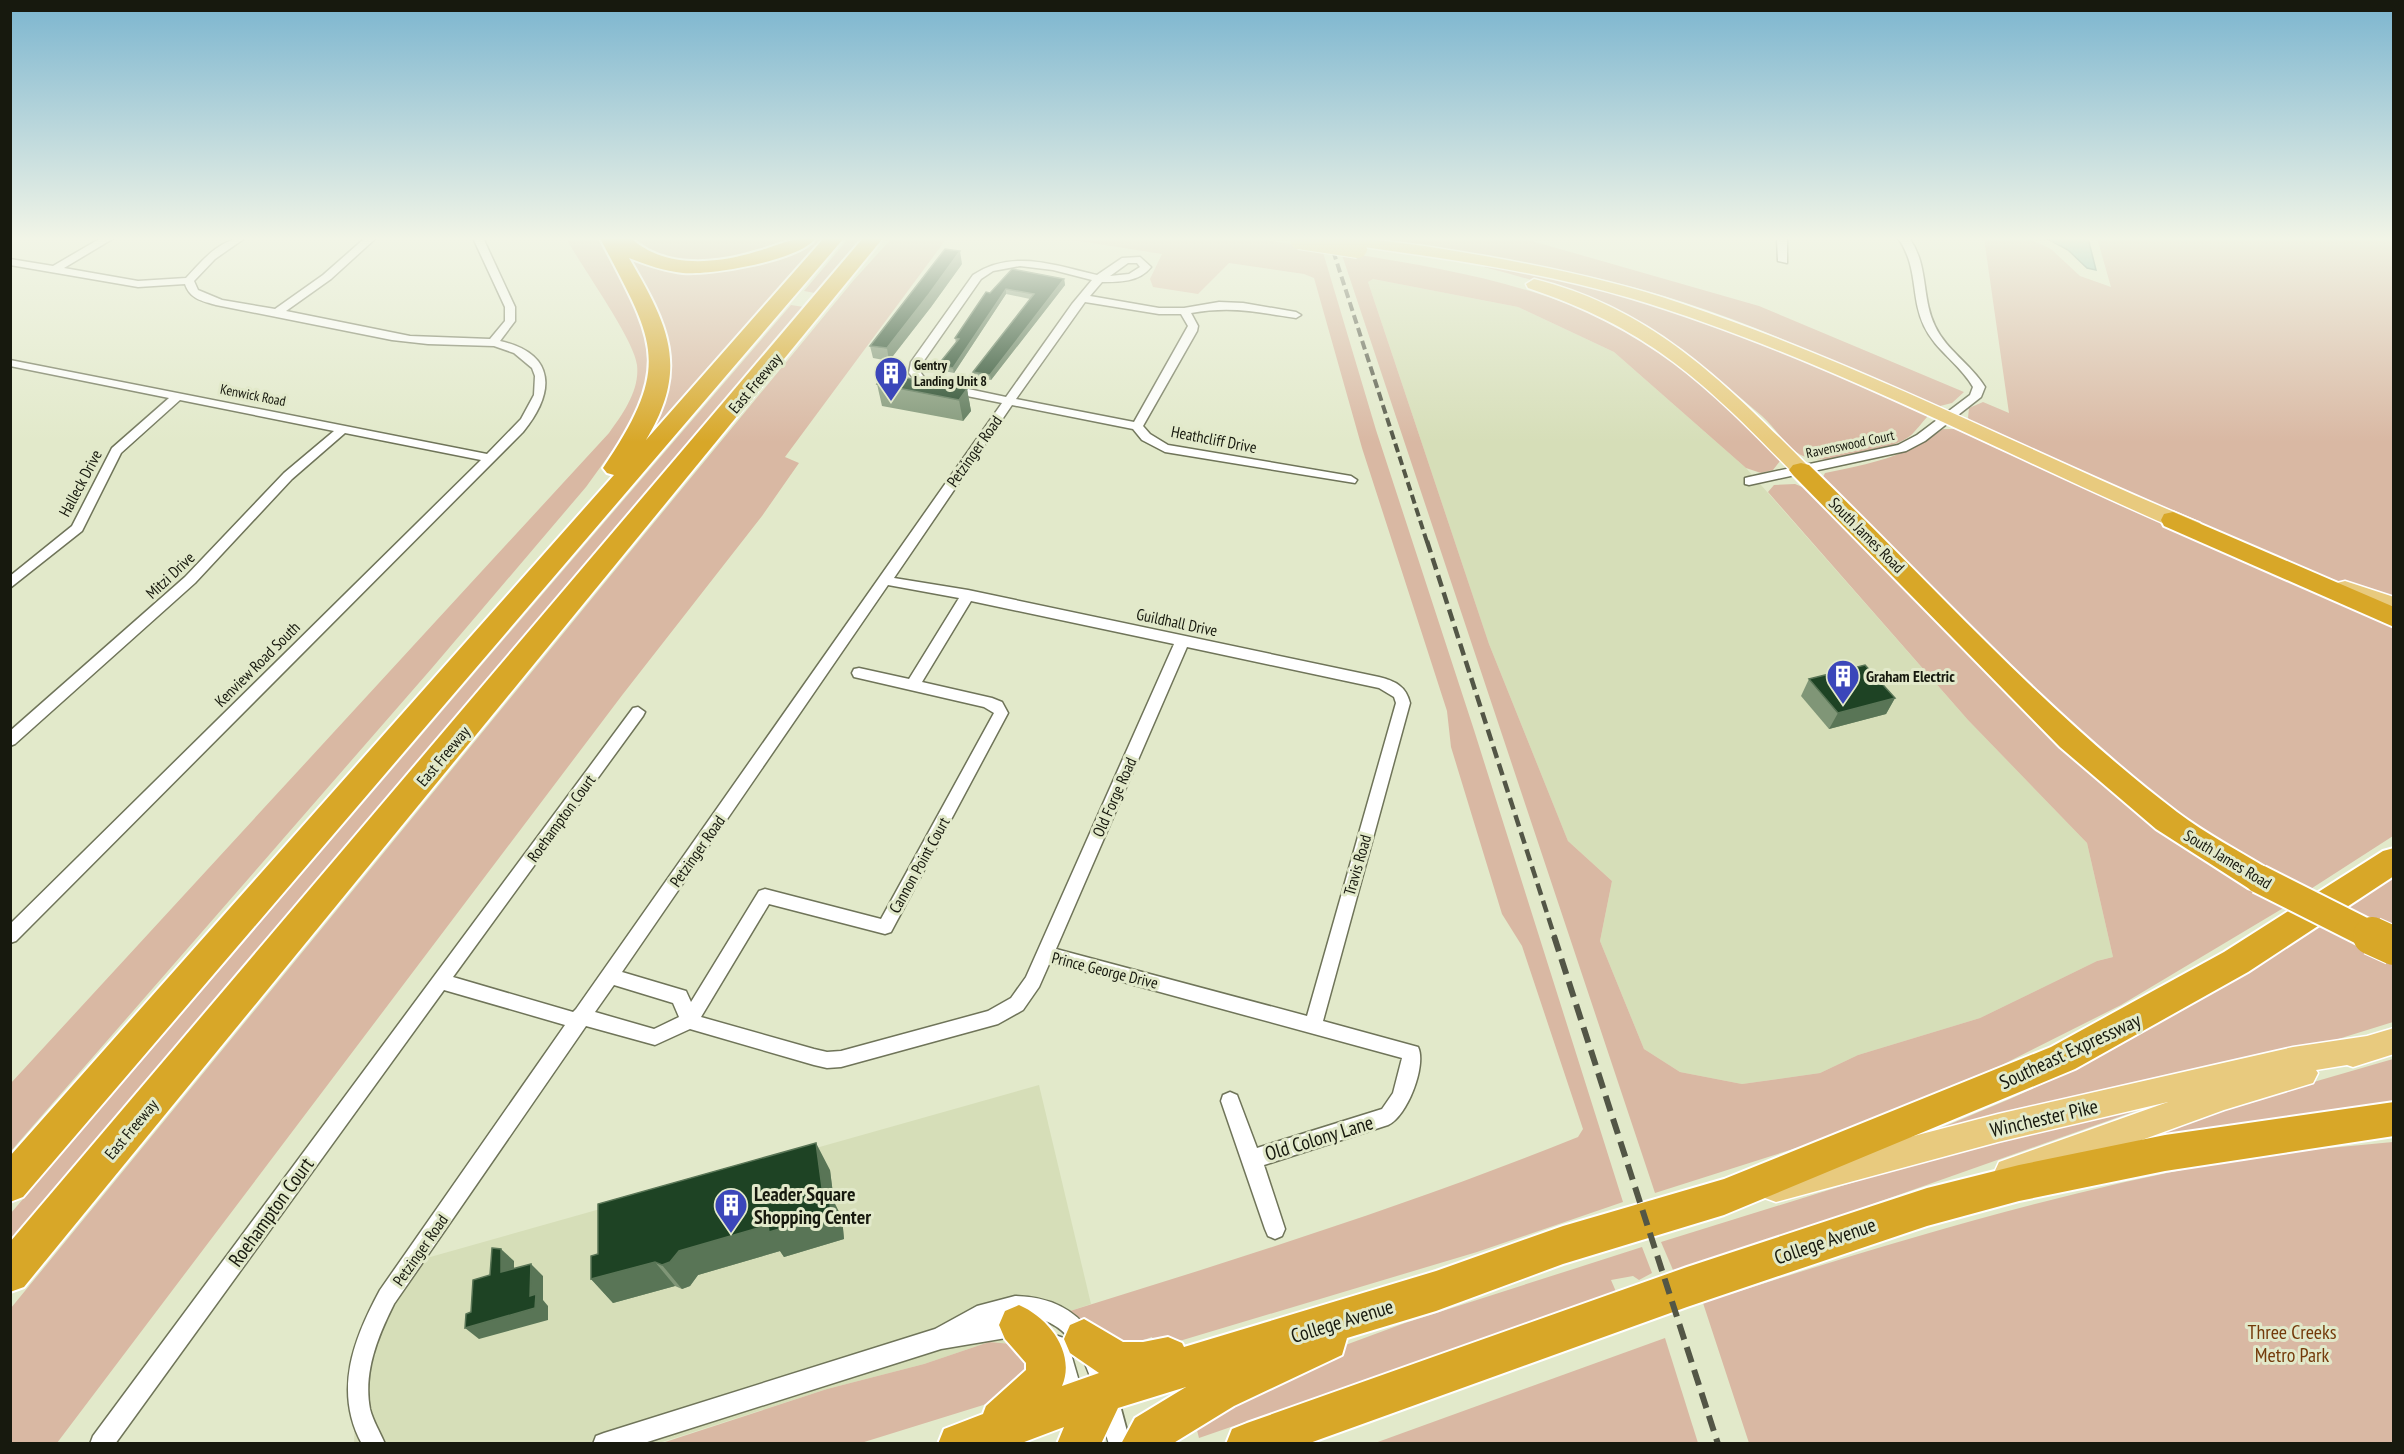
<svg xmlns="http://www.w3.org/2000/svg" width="2404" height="1454" viewBox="0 0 2404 1454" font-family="'PT Sans Narrow',sans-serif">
<rect width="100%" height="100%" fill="#e2e9ca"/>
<g fill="#d6deb8">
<polygon points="1373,279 1518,307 1614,352 1746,468 1968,720 2087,843 2113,957 2097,961 1980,1018 1858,1055 1820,1073 1742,1084 1680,1072 1644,1049 1600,941 1612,881 1568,841 1489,644 1368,282"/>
<polygon points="1039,1085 1091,1304 1070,1311 1012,1344 989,1342 924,1364 827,1389 659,1443 354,1444 357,1368 409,1263"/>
</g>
<g fill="#d9b8a3">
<path d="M 566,238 L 597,238 L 637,309 L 651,353 L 646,391 L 625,433 L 586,487 L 432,668 L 11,1151 L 11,1083 L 609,433 C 623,414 640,390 637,365 C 634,339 581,266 566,238 Z"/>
<path d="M 627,238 L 798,238 C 758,261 699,270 654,256 C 645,253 636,244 627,238 Z"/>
<polygon points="814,238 823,238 639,445 662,385 621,249 693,269"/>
<polygon points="849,238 861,238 815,293 804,291"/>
<polygon points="892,238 947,238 785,457 799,463 762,516 623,694 57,1443 11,1443 11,1308 643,536 853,281"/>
<path d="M 1060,238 L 1252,238 L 1322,249 L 1376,430 L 1474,730 L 1623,1202 L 1477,1252 L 1156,1348 L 1152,1337 L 1141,1341 L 1145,1353 L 1086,1325 L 1070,1311 C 1241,1258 1412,1204 1578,1137 L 1583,1129 L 1522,946 L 1502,914 L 1451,747 L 1447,711 L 1362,448 L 1314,278 L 1304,274 L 1229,263 L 1198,294 L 1153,287 L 1150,279 L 1162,254 Z"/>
<path d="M 1375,238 L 1525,239 L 1759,306 L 1964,392 L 1952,403 L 1936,407 C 1853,370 1770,330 1683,302 C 1583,269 1479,255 1375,238 Z"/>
<polygon points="1984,238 2027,238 2051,249 2080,276 2111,287 2097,238 2393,238 2393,602 2266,554 1974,425 1968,418 1969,408 1983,402 2009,413"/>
<path d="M 1341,252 C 1459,271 1575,289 1674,361 C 1713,389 1746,427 1780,461 L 1773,470 L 1761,473 L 1746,468 L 1614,352 L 1518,307 L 1373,279 L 1368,282 L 1489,644 L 1568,841 L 1612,881 L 1600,941 L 1644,1049 L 1680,1072 L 1742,1084 L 1820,1073 L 1858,1055 L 1980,1018 L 2097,961 L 2113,957 L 2087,843 L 1968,720 L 1768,492 L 1774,485 L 1795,484 L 1805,488 L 1992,676 L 2290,904 L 2121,1005 L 2002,1065 L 1809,1144 L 1655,1193 Z"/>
<path d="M 1485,265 C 1549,277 1613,290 1675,311 C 1762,339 1845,379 1928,416 C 1922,422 1916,431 1910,436 C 1894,449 1828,464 1809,458 C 1790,454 1776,428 1762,416 C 1730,389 1697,360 1662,337 C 1609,301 1545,283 1484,267 Z"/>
<polygon points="791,305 804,307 11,1242 11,1213"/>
<path d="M 1943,429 L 1957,429 L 2393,624 L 2393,836 L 2306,892 C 2252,862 2197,833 2148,795 C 2032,705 1929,588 1825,483 L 1823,477 L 1825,473 C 1873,463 1903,458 1943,429 Z"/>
<path d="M 2393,878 L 2393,1022 L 2335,1040 L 2085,1094 L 1931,1132 C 1966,1117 2002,1103 2036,1087 C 2160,1027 2278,952 2393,878 Z"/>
<polygon points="2393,1059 2393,1106 2123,1143 2234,1105"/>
<polygon points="2147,1107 1709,1262 1673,1270 1661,1242 1980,1143"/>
<path d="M 2393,1142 L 2393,1443 L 1749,1443 L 1703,1303 C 1872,1248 2042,1196 2217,1163 C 2275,1151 2335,1148 2393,1142 Z"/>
<polygon points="1642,1247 1652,1273 1639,1280 1633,1276 1611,1280 1617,1294 1199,1438 1194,1419 1340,1347 1405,1323"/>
<polygon points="1665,1338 1698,1443 1375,1443"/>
<polygon points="989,1342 1012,1344 1033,1366 993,1402 861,1443 659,1444 827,1389 924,1364"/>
</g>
<polygon fill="#79b7aa" stroke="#5c887b" stroke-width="1.5" points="2046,238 2088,238 2096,270 2087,268 2068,250"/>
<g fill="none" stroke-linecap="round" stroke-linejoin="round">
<defs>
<g id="street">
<path d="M 101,238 L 114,238 L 64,268 L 138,281 L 186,278 C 202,261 220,238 245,238 L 215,259 L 194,281 L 198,290 L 222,300 L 275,309 L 323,275 L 365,238 L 376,238 L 331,279 L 286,311 L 410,336 L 490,339 L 505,321 L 505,307 L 473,238 L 483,238 L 515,307 L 515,321 L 500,341 C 557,354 555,393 523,432 L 16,941 L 10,943 L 10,924 L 481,460 L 345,433 L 292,479 L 195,583 L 15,744 L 10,746 L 10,731 L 185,577 L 284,473 L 334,431 L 180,400 L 121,453 L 82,531 L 10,588 L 10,576 L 72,526 L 112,448 L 169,398 L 10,366 L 10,360 L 487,454 L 521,419 L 534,395 L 535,376 L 532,368 L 514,353 L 494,346 L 428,344 L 392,340 L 216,305 C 202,301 190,299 185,284 L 138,287 L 10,265 L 10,259 L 53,266 Z"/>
<polygon points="1777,238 1787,238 1787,263 1778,261"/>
<path d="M 1898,238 L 1909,238 C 1929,265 1921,297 1935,326 C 1946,350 1971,364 1985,387 L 1981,397 L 1925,441 L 1906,451 L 1749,485 L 1745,484 L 1745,478 L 1749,477 L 1898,445 L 1917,435 L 1970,395 L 1973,387 C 1960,364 1935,350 1924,326 C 1910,296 1919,268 1898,238 Z"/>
<path d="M 1140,257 L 1151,267 C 1139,282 1120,282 1102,282 L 1090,296 L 1159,308 L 1184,308 L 1219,302 L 1243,303 L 1296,312 L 1301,315 L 1296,318 C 1257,312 1231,306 1191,313 L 1198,326 L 1197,331 L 1143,426 L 1150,434 L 1168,445 L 1351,476 L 1357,480 L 1355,483 L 1165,452 L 1142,440 L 1133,429 L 1012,405 L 894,578 L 968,590 L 1379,677 C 1395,681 1406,686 1410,703 L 1323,1021 L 1418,1047 C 1427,1065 1407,1117 1388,1125 L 1264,1165 L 1285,1229 L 1282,1236 L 1275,1239 L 1268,1236 L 1265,1229 L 1221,1101 L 1223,1095 L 1230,1092 L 1237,1095 L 1257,1148 L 1382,1109 L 1393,1093 L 1402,1058 L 1050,962 L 1039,987 L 1023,1010 L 998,1024 L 841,1067 L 827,1068 L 814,1065 L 690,1029 L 655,1045 L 586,1026 L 394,1304 C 378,1336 363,1372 370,1409 C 373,1421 380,1432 385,1444 L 362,1444 C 333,1391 354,1338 380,1290 L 565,1025 L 444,990 L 115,1444 L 90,1444 L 93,1436 L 633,708 L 638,707 L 645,712 L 643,716 L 453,977 L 573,1012 L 576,1009 L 1002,403 L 932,389 L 918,384 L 909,373 L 911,362 L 973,275 C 1012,249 1055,265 1097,275 L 1122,258 ZM 1128,263 L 1137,263 L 1140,267 L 1129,274 L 1110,276 ZM 1020,266 L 1053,270 L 1092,280 L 1072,304 L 1006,397 L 926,380 L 921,373 L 923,362 L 981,279 L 993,271 ZM 1085,302 L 1159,314 L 1181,314 L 1188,326 L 1134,422 L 1016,399 ZM 888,585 L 959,598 L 909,679 L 859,668 L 854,669 L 852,673 L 854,677 L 984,707 L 994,713 L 881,919 L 765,889 L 759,891 L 691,1002 L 686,991 L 622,972 ZM 971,601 L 1174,644 L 1026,977 L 1011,998 L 988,1011 L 841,1051 L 827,1052 L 814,1049 L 701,1017 L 769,904 L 885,934 L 891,932 L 1008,713 L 1002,702 L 992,698 L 922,682 ZM 1187,647 L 1379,688 L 1394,697 L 1396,703 L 1307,1016 L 1056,949 ZM 614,985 L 673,1003 L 679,1017 L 654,1029 L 595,1012 Z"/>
<path d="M 1015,1296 C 1104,1298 1110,1375 1131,1444 L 1109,1444 C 1095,1397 1087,1319 1025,1317 L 1029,1325 L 1025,1332 L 1018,1336 L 941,1349 L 641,1444 L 593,1444 L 596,1436 L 604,1433 L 935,1329 L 977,1306 Z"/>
<polygon points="1058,1336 1066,1339 1069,1347 1085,1402 1082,1410 1074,1413 1066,1410 1063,1402 1047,1347 1050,1339"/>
</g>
<g id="primary">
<path d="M 1328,238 C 1381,238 1433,247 1485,256 C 1552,268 1619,282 1683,304 C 1861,364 2028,451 2200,523 L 2203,528 L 2200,533 L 2186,533 C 2001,454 1823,356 1630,298 C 1535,270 1434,257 1336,243 Z"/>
<path d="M 1534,279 C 1652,308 1725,383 1808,466 L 1811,470 L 1808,474 L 1794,474 C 1706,384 1651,329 1528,288 L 1526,284 Z"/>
<polygon points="2345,581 2394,597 2394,612 2337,593 2334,588 2337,583"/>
<polygon points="2394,1028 2394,1054 2353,1067 2347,1065 2316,1070 2318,1073 2313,1083 2224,1110 2010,1188 1999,1184 1994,1173 1999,1162 2168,1102 1998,1142 1776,1202 1765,1198 1760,1187 1765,1176 1776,1172 1998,1114 2293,1047 2367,1036"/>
</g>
<g id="highway">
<path d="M 600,238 L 631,238 C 664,269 717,264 758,251 C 783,244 789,238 816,238 C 799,261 711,275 683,273 C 664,271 647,265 629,258 C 668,325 690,367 646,440 L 824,238 L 844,238 L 23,1197 L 10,1202 L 10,1156 L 614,475 L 607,473 L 603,468 C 674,363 654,342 600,238 Z"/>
<polygon points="863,238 883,238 24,1287 10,1292 10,1242"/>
<path d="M 1801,463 L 1809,465 C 1930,582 2043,710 2177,812 C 2206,834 2239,851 2270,870 L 2275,879 L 2270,888 L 2259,892 L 2248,888 L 2156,829 L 2060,747 L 1793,475 L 1789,470 L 1793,465 Z"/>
<polygon points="2173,512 2394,607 2394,627 2164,526 2161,520 2164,514"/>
<path d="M 2394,848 L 2394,876 L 2248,972 L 2075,1069 L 1724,1215 L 1563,1264 L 1436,1311 L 1347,1338 L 1342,1355 L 1234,1406 L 1172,1444 L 1121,1444 L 1135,1418 L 1186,1387 L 1118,1408 L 1101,1444 L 1057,1444 L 1064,1427 L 1019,1444 L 938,1444 L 944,1429 L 983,1414 L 986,1406 L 1026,1370 L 1026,1363 L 1005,1339 L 999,1325 L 1005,1311 L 1019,1305 C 1049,1318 1076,1353 1062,1386 L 1099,1373 L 1070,1353 L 1064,1339 L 1070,1325 L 1084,1319 L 1123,1342 L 1143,1342 L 1168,1337 L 1182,1343 L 1184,1347 L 1436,1271 L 1563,1226 L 1724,1179 L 2051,1047 L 2224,952 L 2383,851 Z"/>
<polygon points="2394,1102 2394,1136 2165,1171 2019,1201 1927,1226 1687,1307 1307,1444 1226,1444 1232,1429 1247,1423 1687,1267 1927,1188 2019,1165 2165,1135"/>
</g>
</defs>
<use href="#street" stroke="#6f7459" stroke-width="3"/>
<use href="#primary" stroke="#fff" stroke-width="3"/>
<use href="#highway" stroke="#fff" stroke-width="4"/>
<use href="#street" fill="#fff" fill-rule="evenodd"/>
<use href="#primary" fill="#e8ca7e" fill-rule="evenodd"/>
<use href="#highway" fill="#d8a728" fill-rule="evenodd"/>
<polyline stroke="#535646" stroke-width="4" stroke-dasharray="9 4.5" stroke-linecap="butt" points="1329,238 1427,542"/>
<polyline stroke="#535646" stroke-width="4.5" stroke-dasharray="12 6" stroke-linecap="butt" points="1427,541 1555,938"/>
<polyline stroke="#535646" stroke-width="6" stroke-dasharray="16 8" stroke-linecap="butt" points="1554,936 1718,1444"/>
<defs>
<polyline id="primary-bridge" points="1299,240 1358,249"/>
<polyline id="highway-bridge-far1" points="2259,879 2376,938"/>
<polyline id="highway-bridge" points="2372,936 2394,946"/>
</defs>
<use href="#primary-bridge" stroke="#fff" stroke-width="20" stroke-linecap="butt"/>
<use href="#highway-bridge-far1" stroke="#fff" stroke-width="32" stroke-linecap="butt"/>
<use href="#highway-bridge" stroke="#fff" stroke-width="40" stroke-linecap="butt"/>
<use href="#primary-bridge" stroke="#e8ca7e" stroke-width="18"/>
<use href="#highway-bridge-far1" stroke="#d8a728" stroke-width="28"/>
<use href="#highway-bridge" stroke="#d8a728" stroke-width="38"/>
</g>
<g fill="#809677">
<polygon points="962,264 931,307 889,361 873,358 870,346"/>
<polygon points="1012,269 1064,279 1065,285 991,380 974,377 973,372 1030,299 1006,294 954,373 939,370 938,365 956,343 955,338 990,293"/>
<polygon points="877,384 967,389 971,411 963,421 882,406"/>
<polygon points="1809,679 1895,698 1886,714 1829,729 1801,696"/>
<polygon points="830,1170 834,1202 842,1218 844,1239 784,1257 780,1251 698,1275 690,1286 682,1289 675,1286 613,1303 591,1279 598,1254"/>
</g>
<g fill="#597556">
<polygon points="960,251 962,264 931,307 889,361 887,348"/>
<polygon points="1064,279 1065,285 991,380 990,375"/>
<polygon points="1006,289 1006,294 954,373 953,368"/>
<polygon points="967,389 971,411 963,421 959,400"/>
<polygon points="1895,698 1886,714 1829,729 1838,713"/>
<polygon points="816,1143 830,1170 834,1202 842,1218 844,1239 784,1257 780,1251 698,1275 690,1286 682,1289 662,1265 679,1251 823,1195"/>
<polygon points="501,1249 514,1261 514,1284 501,1272"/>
<polygon points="655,1262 675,1286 613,1303 591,1279"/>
<polygon points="531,1264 543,1276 543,1300 548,1306 548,1320 479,1339 465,1328 530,1296"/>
</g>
<g fill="#1e4324" stroke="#597556" stroke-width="1.5">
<polygon points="945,249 960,251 929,294 887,348 870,346"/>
<polygon points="1012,269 1064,279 990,375 973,372 1034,294 1006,289 953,368 938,365 959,339 955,338 986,292 990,293"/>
<polygon points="885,374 967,389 959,400 877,384"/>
<polygon points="1865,665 1895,698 1838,713 1809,679"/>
<polygon points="816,1143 823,1195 829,1193 831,1214 769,1232 768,1225 679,1251 670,1262 662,1265 655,1262 591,1279 591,1256 598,1254 598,1204"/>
<polygon points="492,1248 501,1249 501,1272 531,1264 530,1296 536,1294 535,1308 465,1328 466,1314 471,1312 473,1280 490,1275"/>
</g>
<linearGradient id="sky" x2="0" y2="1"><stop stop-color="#7bb5cf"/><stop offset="0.54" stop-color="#f2f5e7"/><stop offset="1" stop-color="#f2f5e7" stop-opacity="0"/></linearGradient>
<rect width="2404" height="442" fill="url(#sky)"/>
<defs>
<symbol id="building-pin" viewBox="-11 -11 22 30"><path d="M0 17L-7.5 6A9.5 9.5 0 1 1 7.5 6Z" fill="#3b46ba" stroke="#e2e9ca"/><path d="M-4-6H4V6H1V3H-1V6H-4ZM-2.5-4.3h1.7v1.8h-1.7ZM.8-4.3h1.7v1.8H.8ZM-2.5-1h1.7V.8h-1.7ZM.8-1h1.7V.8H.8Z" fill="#fff"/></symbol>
</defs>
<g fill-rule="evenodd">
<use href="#building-pin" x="872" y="354" width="38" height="52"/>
<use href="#building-pin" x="1824" y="657" width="38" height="52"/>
<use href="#building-pin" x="712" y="1186" width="38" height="52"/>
</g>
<g text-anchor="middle" stroke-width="6" stroke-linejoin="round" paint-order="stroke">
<g font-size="14" font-weight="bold" fill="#17190e" stroke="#e2e9ca" text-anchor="start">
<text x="914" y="370">Gentry<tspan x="914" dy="16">Landing Unit 8</tspan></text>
</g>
<g font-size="14" fill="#17190e" stroke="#e2e9ca">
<text transform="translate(253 395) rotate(11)" y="5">Kenwick Road</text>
<text transform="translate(1850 444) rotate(-12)" y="5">Ravenswood Court</text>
</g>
<g font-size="16" fill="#17190e" stroke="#e2e9ca">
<text transform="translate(755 383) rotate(-50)" y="6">East Freeway</text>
<text transform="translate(1214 439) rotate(11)" y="6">Heathcliff Drive</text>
<text transform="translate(974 451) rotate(-55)" y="6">Petzinger Road</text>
<text transform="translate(80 483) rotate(-62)" y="6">Halleck Drive</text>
<text transform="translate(1867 535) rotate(45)" y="6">South James Road</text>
<text transform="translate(170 575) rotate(-43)" y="6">Mitzi Drive</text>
<text transform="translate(1177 622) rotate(12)" y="6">Guildhall Drive</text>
<text transform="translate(257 664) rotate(-45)" y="6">Kenview Road South</text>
<text transform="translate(443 756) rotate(-50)" y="6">East Freeway</text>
<text transform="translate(1114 797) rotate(-66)" y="6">Old Forge Road</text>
<text transform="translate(561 818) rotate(-54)" y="6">Roehampton Court</text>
<text transform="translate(697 851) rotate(-55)" y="6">Petzinger Road</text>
<text transform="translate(2228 859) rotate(31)" y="6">South James Road</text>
<text transform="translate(919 865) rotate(-61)" y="6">Cannon Point Court</text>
<text transform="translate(1357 865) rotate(-74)" y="6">Travis Road</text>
<text transform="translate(1105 970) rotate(14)" y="6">Prince George Drive</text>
<text transform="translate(131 1129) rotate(-50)" y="6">East Freeway</text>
<text transform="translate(420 1250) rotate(-55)" y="6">Petzinger Road</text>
</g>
<g font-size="16" font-weight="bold" fill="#17190e" stroke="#e2e9ca" text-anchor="start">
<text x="1866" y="682">Graham Electric</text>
</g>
<g font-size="20" fill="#17190e" stroke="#e2e9ca">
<text transform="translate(2070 1051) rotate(-25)" y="7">Southeast Expressway</text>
<text transform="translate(2044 1118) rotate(-13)" y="7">Winchester Pike</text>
<text transform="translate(1319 1138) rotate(-17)" y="7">Old Colony Lane</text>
<text transform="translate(271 1212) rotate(-54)" y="7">Roehampton Court</text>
<text transform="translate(1825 1241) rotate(-19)" y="7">College Avenue</text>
<text transform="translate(1342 1321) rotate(-17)" y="7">College Avenue</text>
</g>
<g font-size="20" font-weight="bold" fill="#17190e" stroke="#e2e9ca" text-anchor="start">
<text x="754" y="1201">Leader Square<tspan x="754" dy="23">Shopping Center</tspan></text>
</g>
<g font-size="20" fill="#743b0b" stroke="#e2e9ca">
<text x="2292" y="1339">Three Creeks<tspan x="2292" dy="23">Metro Park</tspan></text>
</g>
</g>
<rect width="2404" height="1454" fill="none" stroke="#17190e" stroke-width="24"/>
</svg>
